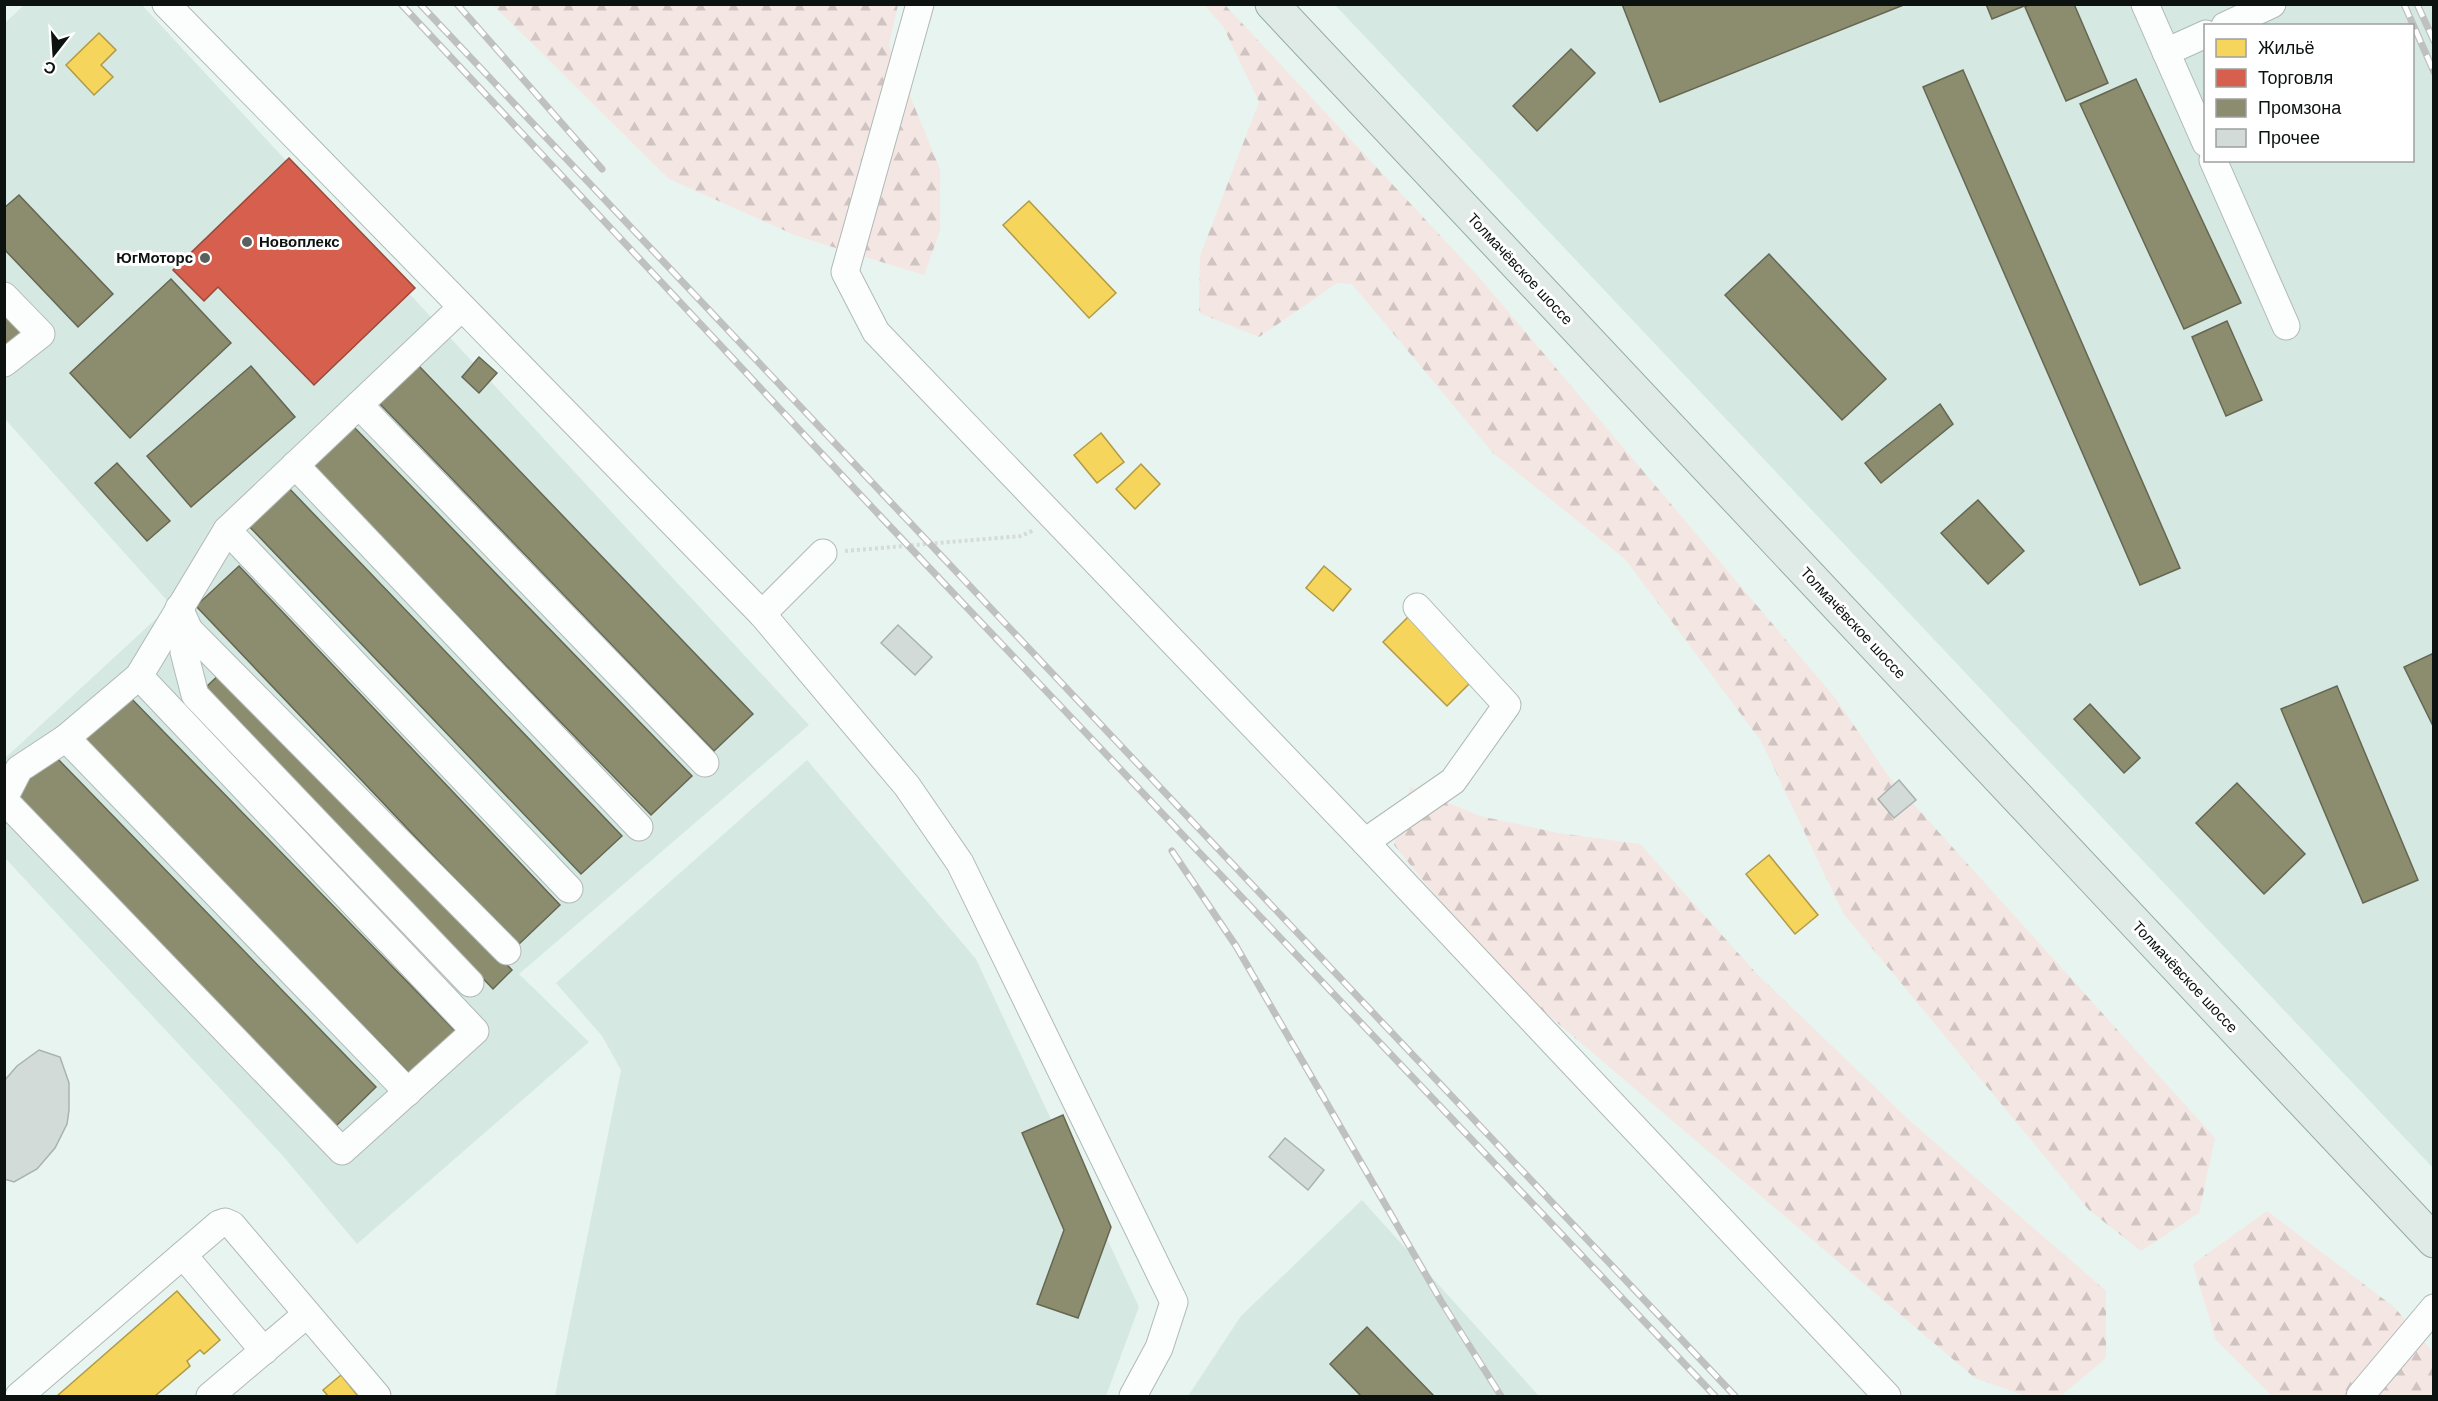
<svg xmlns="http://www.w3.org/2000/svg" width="2438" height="1401" viewBox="0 0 2438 1401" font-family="Arial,sans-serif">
<defs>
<pattern id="forest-firs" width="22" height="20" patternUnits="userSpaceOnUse" patternTransform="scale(1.5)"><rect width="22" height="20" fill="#f4e6e3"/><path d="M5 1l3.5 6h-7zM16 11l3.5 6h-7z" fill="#d0c4c2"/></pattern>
</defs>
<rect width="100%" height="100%" fill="#e8f4f0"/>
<g fill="#d5e9e2" fill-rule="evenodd">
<polygon points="25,4 142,5 809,725 519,974 589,1042 357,1244 283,1156 5,858 4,759 171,605 5,419 5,23"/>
<path d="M 1335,5 L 2433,5 L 2433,1168 ZM 2206,26 L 2412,26 L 2412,160 L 2206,160 Z"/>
<polygon points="807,760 976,959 1139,1307 1106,1396 555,1396 621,1070 602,1036 556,983"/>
<polygon points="1362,1200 1539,1396 1188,1396 1241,1316"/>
</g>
<g fill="url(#forest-firs)">
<polygon points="493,5 898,5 889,45 940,169 940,231 924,275 797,236 669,179"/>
<polygon points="1204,5 1225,5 1478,276 1836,699 1889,777 2215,1138 2199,1213 2141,1251 2089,1210 1843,913 1761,741 1625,559 1493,453 1352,284 1337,283 1259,337 1199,313 1200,256 1259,102 1223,26"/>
<polygon points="1410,787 1480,816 1558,833 1640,844 1757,974 1909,1120 2106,1291 2106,1358 2061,1396 2026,1396 1975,1378 1500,974 1394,845"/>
<polygon points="2267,1211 2394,1307 2433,1352 2433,1396 2272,1396 2216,1340 2193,1264"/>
</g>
<g fill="#f6d55c" stroke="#b09a45" stroke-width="1.5">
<polygon points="99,33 116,50 101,65 113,77 94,95 66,65"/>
<polygon points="1029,201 1116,293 1089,318 1003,225"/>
<polygon points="1101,433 1124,462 1097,483 1074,455"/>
<polygon points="1141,464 1160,484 1135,509 1116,489"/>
<polygon points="1324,566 1351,589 1333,611 1306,588"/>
<polygon points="1411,614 1475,678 1447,706 1383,642"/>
<polygon points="1769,855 1818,915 1795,934 1746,874"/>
<polygon points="177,1291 220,1340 204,1354 200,1350 187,1361 190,1366 155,1396 57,1396"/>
<polygon points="341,1375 358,1396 328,1396 323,1390"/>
</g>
<polygon fill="#d6604d" stroke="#99493b" stroke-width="1.5" points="289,158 415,288 314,385 218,287 204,301 173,270"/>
<g fill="#8c8c6e" stroke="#656752" stroke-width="1.5">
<polygon points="1622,4 1906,4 1660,102"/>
<polygon points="1986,4 2029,4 1992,19"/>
<polygon points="2031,4 2074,4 2108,83 2066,101 2025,7"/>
<polygon points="1571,49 1595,73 1537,131 1513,106"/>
<polygon points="1963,70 2180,568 2140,585 1923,87"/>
<polygon points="2136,79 2241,303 2184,329 2080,104"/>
<polygon points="19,195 113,294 78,327 4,249 4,208"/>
<polygon points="1769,254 1886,379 1842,420 1725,295"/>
<polygon points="171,279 231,343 130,438 70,373"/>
<polygon points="4,308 26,331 4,351"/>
<polygon points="2227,321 2262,400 2226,416 2192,337"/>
<polygon points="479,357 497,373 479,393 462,377"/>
<polygon points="251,366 295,417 191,507 147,456"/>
<polygon points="419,366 753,714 714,751 380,404"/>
<polygon points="1940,404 1953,424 1881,483 1865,463"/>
<polygon points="351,424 692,776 651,815 310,464"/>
<polygon points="117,463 170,521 147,541 95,483"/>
<polygon points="285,484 622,836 581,874 245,522"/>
<polygon points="1978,500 2024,551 1988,584 1941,533"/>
<polygon points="239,566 560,905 518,945 196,606"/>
<polygon points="2434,653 2434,728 2404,667"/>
<polygon points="224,670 512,970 493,989 204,689"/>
<polygon points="2337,686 2418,880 2363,903 2281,709"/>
<polygon points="124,691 462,1038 417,1081 79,734"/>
<polygon points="2090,704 2140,758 2124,773 2074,719"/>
<polygon points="54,755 376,1087 336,1126 14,794"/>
<polygon points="2237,783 2305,854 2264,894 2196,823"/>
<polygon points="1063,1115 1111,1227 1078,1318 1037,1304 1064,1230 1022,1133"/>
<polygon points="1367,1327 1434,1396 1361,1396 1330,1364"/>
</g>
<g fill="#d2dbd8" stroke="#a9b2af" stroke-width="1.5">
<polygon points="898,625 932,657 915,675 881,643"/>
<polygon points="1899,780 1916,800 1894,818 1878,799"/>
<polygon points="39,1050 60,1057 69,1083 69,1110 67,1124 55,1148 37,1169 14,1182 4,1179 4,1081 17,1066"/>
<polygon points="1285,1138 1324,1170 1308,1190 1269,1157"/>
</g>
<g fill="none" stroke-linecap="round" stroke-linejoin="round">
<defs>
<g id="minor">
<polyline points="166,4 762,614 907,786 960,863 1174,1302 1159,1348 1133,1396"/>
<polyline points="920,4 845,272 876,332 1365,842 1887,1396"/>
<polyline points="2145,4 2166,52"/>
<polyline points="2225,26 2272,4"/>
<polyline points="2206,34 2166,52 2206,143"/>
<polyline points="2213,160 2286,326"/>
<polyline points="4,296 41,334 4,363"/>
<polyline points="359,405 705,763"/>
<polyline points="295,465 639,827"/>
<polyline points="227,530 569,889"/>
<polyline points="179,608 189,630 184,652 195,695 470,983"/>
<polyline points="762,614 823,553"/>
<polyline points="189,630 507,951"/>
<polyline points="66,738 408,1092"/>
<polyline points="4,798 19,769 66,738 139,676 227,530 461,308"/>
<polyline points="4,800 342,1151 475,1031 139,676"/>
<polyline points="1365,842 1453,781 1507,705 1417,607"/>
<polyline points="183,1255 264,1351"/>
<polyline points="19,1396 219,1224 225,1222 232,1225 377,1396"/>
<polyline points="210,1396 307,1314"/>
<polyline points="2360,1396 2434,1308"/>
</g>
<polyline id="major" points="1272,4 2434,1241"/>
</defs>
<use href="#minor" stroke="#b0b9b6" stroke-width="29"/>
<use href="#major" stroke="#95aba5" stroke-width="35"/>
<polyline stroke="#d6dad8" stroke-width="4" stroke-dasharray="3 3" stroke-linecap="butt" points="845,551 1021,536 1034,530"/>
<use href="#minor" stroke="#fcfdfd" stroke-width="27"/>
<use href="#major" stroke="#e0ebe8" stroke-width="33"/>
<defs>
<g id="rail">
<polyline points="401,4 882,518 1715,1396"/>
<polyline points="420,4 1735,1396"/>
<polyline points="457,4 602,169"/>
<polyline points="2404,4 2434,72"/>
<polyline points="2417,4 2434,41"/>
<polyline points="1172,851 1236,946 1441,1301 1501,1396"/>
</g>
</defs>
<use href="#rail" stroke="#bec1c0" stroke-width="7"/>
<use href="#rail" stroke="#fff" stroke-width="4.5" stroke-dasharray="14" stroke-linecap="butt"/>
</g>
<g fill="#58615e" stroke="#fff" stroke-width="2">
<circle cx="247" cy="242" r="6"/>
<circle cx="205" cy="258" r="6"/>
</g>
<g text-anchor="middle" stroke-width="6" stroke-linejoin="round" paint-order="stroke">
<g font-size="15" font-weight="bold" fill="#0b1210" stroke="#fff" text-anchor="start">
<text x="259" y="247">Новоплекс</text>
<text x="193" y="263" text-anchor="end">ЮгМоторс</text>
</g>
<g font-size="15" fill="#0b1210" stroke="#fff">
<text transform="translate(1520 269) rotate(47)" y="5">Толмачёвское шоссе</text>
<text transform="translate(1853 623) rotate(47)" y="5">Толмачёвское шоссе</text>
<text transform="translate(2185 977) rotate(47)" y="5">Толмачёвское шоссе</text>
</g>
</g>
<rect width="2438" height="1401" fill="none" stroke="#0b1210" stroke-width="12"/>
<rect x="2204" y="24" width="210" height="138" fill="#ffffff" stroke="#9da09f" stroke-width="1.5"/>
<rect x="2216" y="39" width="30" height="18" fill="#f6d55c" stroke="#9da09f" stroke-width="1.5"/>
<text x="2258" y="54" font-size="18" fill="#0b1210">Жильё</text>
<rect x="2216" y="69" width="30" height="18" fill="#d6604d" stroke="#9da09f" stroke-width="1.5"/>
<text x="2258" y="84" font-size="18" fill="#0b1210">Торговля</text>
<rect x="2216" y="99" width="30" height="18" fill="#8c8c6e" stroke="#9da09f" stroke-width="1.5"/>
<text x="2258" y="114" font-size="18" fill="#0b1210">Промзона</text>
<rect x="2216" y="129" width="30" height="18" fill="#d2dbd8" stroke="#9da09f" stroke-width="1.5"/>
<text x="2258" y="144" font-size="18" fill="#0b1210">Прочее</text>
<g transform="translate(54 54) rotate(197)" stroke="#ffffff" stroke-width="4.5" paint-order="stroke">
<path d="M0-4.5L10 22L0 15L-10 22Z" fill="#0b1210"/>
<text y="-9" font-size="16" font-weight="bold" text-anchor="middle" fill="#0b1210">С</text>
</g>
</svg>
